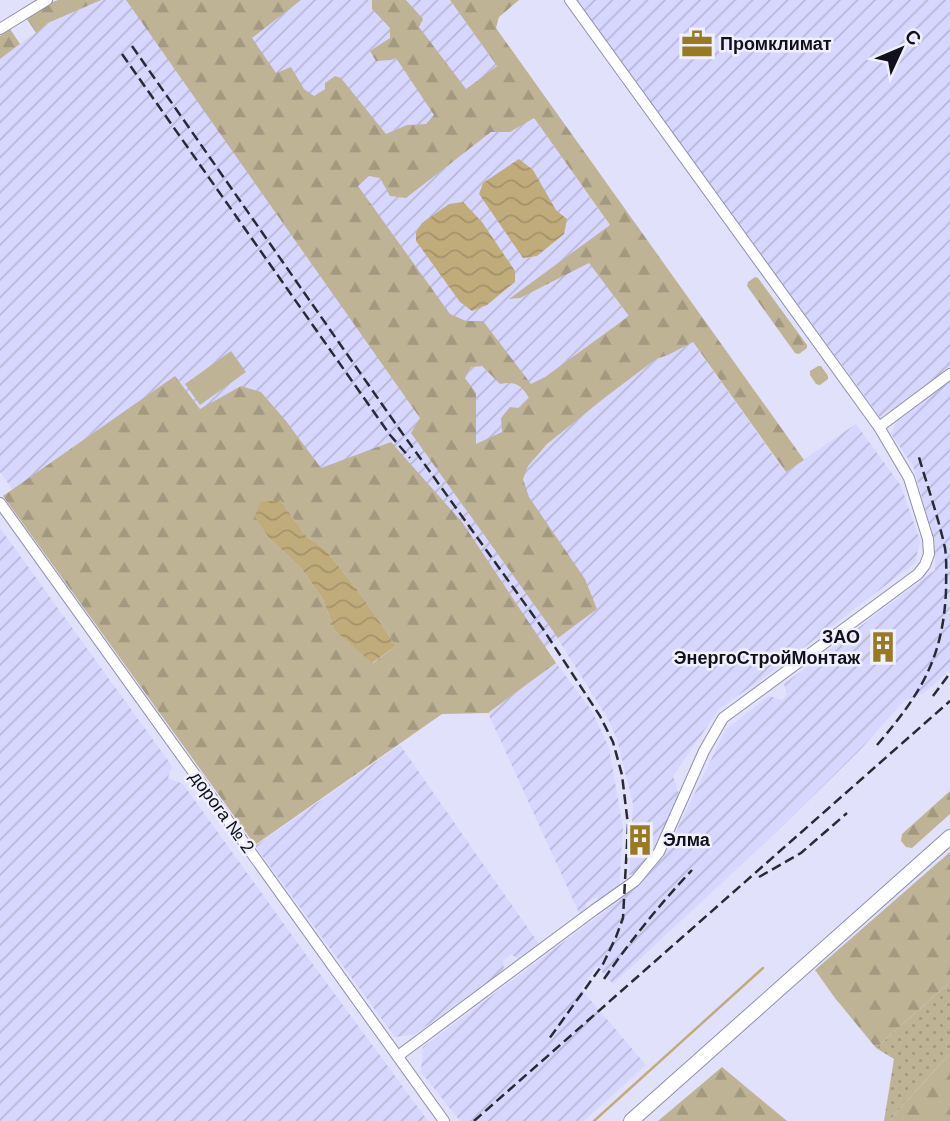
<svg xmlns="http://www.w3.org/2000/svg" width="950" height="1121" viewBox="0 0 950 1121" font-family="'DM Sans',sans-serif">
<defs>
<pattern id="industrial-furrows" width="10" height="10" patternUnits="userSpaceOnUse" patternTransform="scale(1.75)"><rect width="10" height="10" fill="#d7d6fe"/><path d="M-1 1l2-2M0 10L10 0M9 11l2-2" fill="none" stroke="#b8b7d9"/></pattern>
<pattern id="grass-dots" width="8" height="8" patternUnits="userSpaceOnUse" patternTransform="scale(1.75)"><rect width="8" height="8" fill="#bfb395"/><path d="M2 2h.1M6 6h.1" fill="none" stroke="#a39980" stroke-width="1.8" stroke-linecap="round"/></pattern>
<pattern id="forest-firs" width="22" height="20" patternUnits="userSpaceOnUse" patternTransform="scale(1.75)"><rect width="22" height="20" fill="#bfb395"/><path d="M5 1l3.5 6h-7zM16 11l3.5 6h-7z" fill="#a39980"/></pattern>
<pattern id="water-waves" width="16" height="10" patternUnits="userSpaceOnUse" patternTransform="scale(1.75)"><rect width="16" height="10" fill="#c0ac7b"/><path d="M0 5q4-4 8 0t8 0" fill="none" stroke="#a4936a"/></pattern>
</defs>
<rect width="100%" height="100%" fill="#e2e1fb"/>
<g fill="url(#industrial-furrows)">
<polygon points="101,0 450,0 785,472 856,424 901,486 920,541 915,563 777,668 719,709 673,776 679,795 654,851 637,873 629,875 633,804 617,739 608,719 558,639 473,692 70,571 0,472 0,59 48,23"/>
<polygon points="576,0 950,0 950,670 924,693 904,701 860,750 766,842 613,984 597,966 581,989 646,1065 584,1121 460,1121 421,1072 423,1047 637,887 664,856 726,729 769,696 782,700 787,695 784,684 935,570 935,544 913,466 891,434 897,420 889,410 880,417"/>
<polygon points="0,528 172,766 168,778 183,784 312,963 428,1121 0,1121"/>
<polygon points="556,663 592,711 609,748 623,828 619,889 600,900 596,897 586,903 586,910 580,915 488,713"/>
<polygon points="400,745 539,944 519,960 511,954 503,961 504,970 414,1035 395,1037 255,846"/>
</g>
<polygon fill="url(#grass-dots)" points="950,982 950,1053 889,1121 884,1121 894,1059 876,1048"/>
<g fill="url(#forest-firs)" fill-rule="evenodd">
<polygon points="58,0 101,0 48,23 36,33 27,19 47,4"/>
<path d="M 126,0 L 301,0 L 252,38 L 276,73 L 291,67 L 304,89 L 314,96 L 325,89 L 325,83 L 335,76 L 341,78 L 386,134 L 407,125 L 426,124 L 434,115 L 396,58 L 391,60 L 376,61 L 370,51 L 390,38 L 390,28 L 372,9 L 372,0 L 406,0 L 423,19 L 419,27 L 466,89 L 497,66 L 450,0 L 519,0 L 499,17 L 496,28 L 804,460 L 786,472 L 693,342 L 668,355 L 656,359 L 603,399 L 547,444 L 528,466 L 523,479 L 529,497 L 585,579 L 597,609 L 558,638 L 411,433 L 420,418 ZM 534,118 L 610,225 L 509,299 L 520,298 L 589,263 L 629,316 L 545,377 L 531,384 L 483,321 L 466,321 L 450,314 L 358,186 L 369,176 L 380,178 L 390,196 L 406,198 L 491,132 L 510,132 ZM 482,366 L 500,384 C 516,381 521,385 529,398 L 519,408 L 510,407 L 501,418 L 502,432 L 476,444 L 476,393 L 465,378 L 471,367 Z"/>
<polygon points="10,29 20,44 0,59 0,36"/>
<polygon points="755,277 758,278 807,345 807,348 799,354 795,353 747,286 748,282"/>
<polygon points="818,366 821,366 828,376 828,379 820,385 816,384 810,375 810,371"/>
<path d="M 175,376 L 200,409 L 241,386 L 261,392 L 286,421 L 321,468 L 391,442 L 462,522 L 556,663 L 488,713 L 442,714 L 255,845 L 3,496 ZM 280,500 L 306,536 L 325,549 L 359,592 L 396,646 L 373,663 L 334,630 L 324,601 L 302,569 L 270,539 Z"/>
<polygon points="950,791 950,814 912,848 906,847 901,841 902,834"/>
<polygon points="950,852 950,982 876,1048 835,998 815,970"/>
<polygon points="950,1053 950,1121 889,1121"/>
<polygon points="722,1067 787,1121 658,1121"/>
</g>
<polygon fill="#bfb395" points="231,351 246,372 200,405 185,384"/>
<g fill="url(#water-waves)">
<polygon points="519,159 533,170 556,210 567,219 564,234 537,256 523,258 479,194 483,183"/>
<polygon points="463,202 482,222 515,271 515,282 487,305 472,311 460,302 416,241 416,232 422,223 449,204"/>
<polygon points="280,500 306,536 325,549 359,592 396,646 372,663 334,630 324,601 302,569 270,539 255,517 260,502"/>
</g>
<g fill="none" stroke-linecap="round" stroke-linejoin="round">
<polyline stroke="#c0ac7b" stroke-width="2.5" points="594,1121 763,968"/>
<defs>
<g id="minor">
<polyline points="0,29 47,0"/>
<polyline points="879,427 950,374"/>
<polyline points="0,503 444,1121"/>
<polyline points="398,1056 594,910 635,881 659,852 704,751 723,718 918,574 925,565 929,554 928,539 909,478 879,427 570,0"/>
</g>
<polyline id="major" points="631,1121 950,837"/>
</defs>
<use href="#minor" stroke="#908fad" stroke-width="12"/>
<use href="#major" stroke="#908fad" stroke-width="16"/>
<use href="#minor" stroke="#fff" stroke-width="10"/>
<use href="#major" stroke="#fff" stroke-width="14"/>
<g stroke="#2a2936" stroke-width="2.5" stroke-dasharray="10 5" stroke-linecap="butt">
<polyline points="132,46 400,430 543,629 600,716 613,742 622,775 628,825 623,918 616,937 603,964 549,1039"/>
<polyline points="122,54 390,435 410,458"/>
<polyline points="933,696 950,673"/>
<path d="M 877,745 C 920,695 943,659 946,591 C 946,577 947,561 945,548 C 938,516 927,485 918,454"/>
<polyline points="759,877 801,853 847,813"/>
<path d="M 604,979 C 631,940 660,904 692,870"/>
<polyline points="474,1121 950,701"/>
</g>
</g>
<defs>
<symbol id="office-bare" viewBox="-9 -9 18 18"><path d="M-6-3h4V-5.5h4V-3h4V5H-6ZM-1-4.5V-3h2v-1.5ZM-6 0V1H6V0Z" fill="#987a23" stroke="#f0f0fd" stroke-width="2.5" paint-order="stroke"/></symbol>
<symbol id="building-bare" viewBox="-9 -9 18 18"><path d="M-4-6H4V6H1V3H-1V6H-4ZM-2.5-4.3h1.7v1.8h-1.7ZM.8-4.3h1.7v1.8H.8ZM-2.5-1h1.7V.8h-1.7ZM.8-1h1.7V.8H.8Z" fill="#987a23" stroke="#f0f0fd" stroke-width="2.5" paint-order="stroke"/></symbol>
</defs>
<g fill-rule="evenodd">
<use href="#office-bare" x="675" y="22" width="44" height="44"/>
<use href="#building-bare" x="861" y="625" width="44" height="44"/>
<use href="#building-bare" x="618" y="818" width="44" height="44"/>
</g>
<g text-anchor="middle" stroke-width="5" stroke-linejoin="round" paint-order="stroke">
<g font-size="18" font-weight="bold" fill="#11101b" stroke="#f0f0fd" text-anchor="start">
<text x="720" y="50">Промклимат</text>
<text x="860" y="643" text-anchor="end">ЗАО<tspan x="860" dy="21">ЭнергоСтройМонтаж</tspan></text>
<text x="663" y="846">Элма</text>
</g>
<g font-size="18" fill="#11101b" stroke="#f0f0fd">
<text transform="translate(222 812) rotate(54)" y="6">дорога № 2</text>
</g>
</g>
<g transform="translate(901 49) rotate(46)" stroke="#f0f0fd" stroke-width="5" paint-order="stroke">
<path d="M0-5L12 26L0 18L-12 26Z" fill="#11101b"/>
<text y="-10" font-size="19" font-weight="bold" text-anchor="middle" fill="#11101b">С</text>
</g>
</svg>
